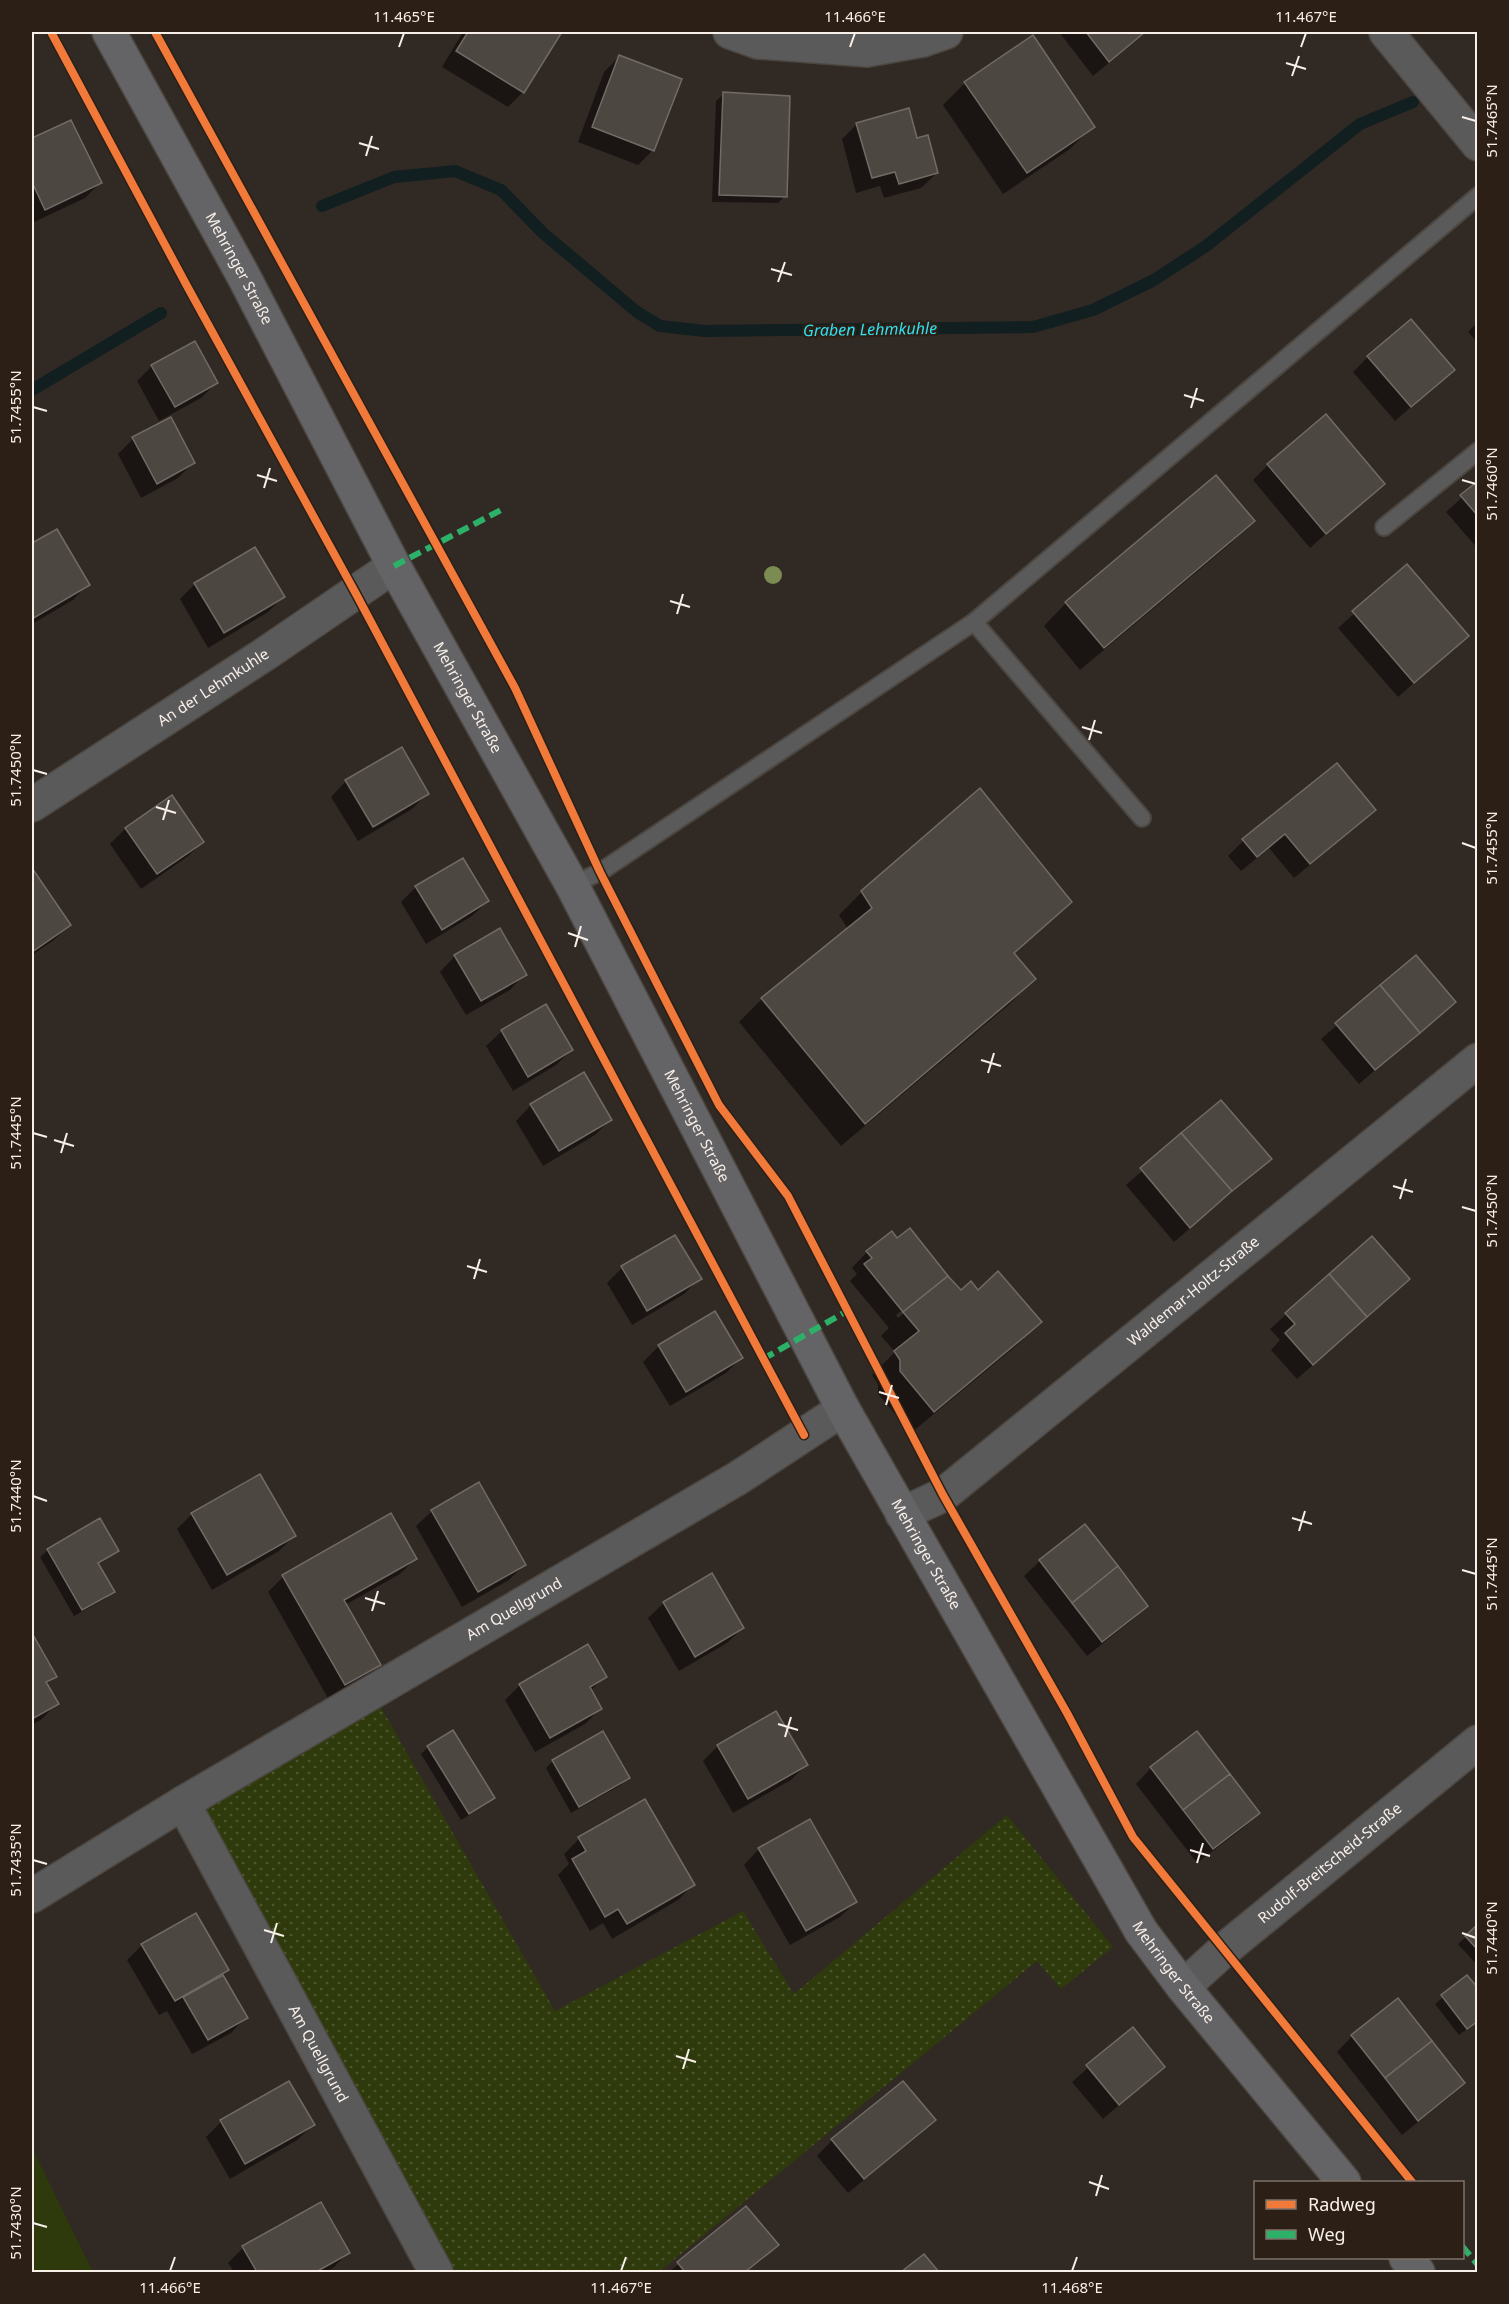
<svg xmlns="http://www.w3.org/2000/svg" width="1509" height="2304" viewBox="0 0 1509 2304" font-family="'Noto Sans',sans-serif">
<defs>
<pattern id="garden-dots" width="8" height="8" patternUnits="userSpaceOnUse" patternTransform="scale(1.5)"><rect width="8" height="8" fill="#2e3a0b"/><path d="M2 2h.1M6 6h.1" fill="none" stroke="#4d572f" stroke-width="1.8" stroke-linecap="round"/></pattern>
</defs>
<rect width="100%" height="100%" fill="#312924"/>
<polygon fill="#2e3a0b" points="32,2154 35,2154 93,2272 32,2272"/>
<polygon fill="url(#garden-dots)" points="372,1692 555,2011 743,1911 794,1994 1007,1815 1113,1947 1061,1989 1037,1961 659,2272 436,2272 183,1803"/>
<g fill="#0007" fill-rule="evenodd">
<polygon points="463,32 560,32 523,92 508,107 442,67"/>
<polygon points="1059,32 1146,32 1093,76"/>
<polygon points="619,57 653,150 638,165 578,142 604,72"/>
<polygon points="965,83 1093,126 1070,149 1003,194 943,105"/>
<polygon points="724,94 785,196 778,203 712,202 716,101"/>
<polygon points="71,122 100,183 85,198 32,223 32,140"/>
<polygon points="857,124 916,140 937,173 921,188 884,198 880,186 856,193 842,139"/>
<polygon points="1478,322 1478,343 1468,332"/>
<polygon points="1368,357 1453,370 1395,421 1353,372"/>
<polygon points="152,366 216,383 201,398 159,421 137,381"/>
<polygon points="170,419 194,462 178,478 141,498 118,454 133,439"/>
<polygon points="1268,465 1383,483 1310,548 1253,480"/>
<polygon points="1478,483 1478,549 1446,512"/>
<polygon points="1253,521 1230,544 1080,670 1044,626 1066,603"/>
<polygon points="56,531 88,584 73,600 32,624 32,545"/>
<polygon points="1407,567 1467,636 1398,697 1338,628"/>
<polygon points="195,584 283,597 268,612 208,648 180,599"/>
<polygon points="1337,765 1374,810 1358,825 1294,878 1269,848 1241,871 1228,856 1243,841"/>
<polygon points="346,781 428,793 412,809 358,841 331,797"/>
<polygon points="980,790 1070,902 1013,954 1034,979 1012,1002 841,1146 739,1022 762,999 848,929 839,915 862,892"/>
<polygon points="172,797 203,842 187,857 141,889 110,844 125,829"/>
<polygon points="32,870 69,925 54,940 32,955"/>
<polygon points="416,887 488,901 472,916 426,944 401,902"/>
<polygon points="455,956 525,974 510,990 466,1015 440,972"/>
<polygon points="1416,957 1454,1002 1359,1084 1321,1039"/>
<polygon points="502,1031 572,1050 556,1065 513,1091 486,1046"/>
<polygon points="1221,1102 1270,1159 1174,1242 1126,1185"/>
<polygon points="531,1105 610,1120 595,1135 543,1166 516,1121"/>
<polygon points="1372,1238 1393,1294 1297,1379 1271,1350 1280,1340 1270,1329"/>
<path d="M 867,1252 L 961,1292 L 978,1292 L 1040,1322 L 1017,1345 L 911,1433 L 878,1394 L 878,1384 L 872,1375 L 895,1352 L 881,1336 L 889,1328 L 850,1281 L 857,1274 L 852,1268 ZM 932,1287 L 932,1291 L 898,1318 L 896,1315 Z"/>
<polygon points="622,1268 700,1278 684,1294 632,1325 607,1283"/>
<polygon points="714,1313 741,1358 726,1373 670,1406 643,1362 659,1346"/>
<polygon points="432,1511 524,1565 509,1580 462,1607 416,1526"/>
<polygon points="192,1514 294,1536 279,1551 212,1590 177,1529"/>
<polygon points="391,1515 416,1558 400,1574 345,1605 379,1665 364,1680 329,1700 268,1592 283,1577"/>
<polygon points="48,1550 117,1551 98,1565 113,1592 105,1599 74,1616 40,1557"/>
<polygon points="1040,1561 1146,1606 1131,1621 1087,1656 1024,1576"/>
<polygon points="664,1603 743,1628 727,1643 679,1671 648,1618"/>
<polygon points="32,1636 55,1676 46,1685 57,1703 42,1719 32,1725"/>
<polygon points="605,1677 590,1691 600,1709 585,1724 535,1752 505,1700 520,1685"/>
<polygon points="1197,1733 1258,1813 1243,1828 1197,1863 1136,1784 1151,1768"/>
<polygon points="718,1746 806,1765 791,1780 733,1813 703,1761"/>
<polygon points="428,1747 493,1798 486,1805 461,1820 421,1754"/>
<polygon points="553,1761 628,1778 621,1785 571,1813 546,1768"/>
<polygon points="579,1839 693,1885 678,1900 612,1939 603,1923 590,1931 558,1875 569,1864 564,1854"/>
<polygon points="759,1849 856,1902 840,1917 790,1945 744,1865"/>
<polygon points="1478,1926 1478,1966 1458,1944"/>
<polygon points="142,1945 228,1970 222,1975 246,2017 231,2033 192,2054 167,2011 159,2015 127,1960"/>
<polygon points="1467,1977 1478,2021 1459,2035 1435,2004"/>
<polygon points="1398,2000 1463,2083 1448,2098 1402,2135 1337,2052 1352,2036"/>
<polygon points="1132,2029 1163,2067 1103,2119 1072,2082"/>
<polygon points="934,2120 919,2135 848,2193 817,2156 832,2140"/>
<polygon points="221,2122 313,2125 297,2140 230,2179 206,2137"/>
<polygon points="746,2208 777,2245 762,2260 746,2272 669,2272"/>
<polygon points="243,2248 348,2253 333,2268 325,2272 234,2272 228,2263"/>
</g>
<g fill="none" stroke-linecap="round" stroke-linejoin="round">
<g stroke="#121f20" stroke-width="12">
<polyline points="322,206 394,177 455,171 501,190 543,233 637,312 660,326 705,331 1033,327 1093,310 1154,280 1206,246 1360,124 1413,102"/>
<polyline points="32,390 161,313"/>
</g>
</g>
<g fill="#4d4742" stroke="#716a65" stroke-width="1.5">
<polygon points="468,32 562,32 524,93 456,51"/>
<polygon points="1086,32 1145,32 1109,62"/>
<polygon points="1033,35 1095,127 1027,173 964,82"/>
<polygon points="619,55 682,79 654,151 592,127"/>
<polygon points="723,92 790,96 787,197 719,195"/>
<polygon points="909,108 917,138 928,135 938,173 899,184 895,172 872,178 856,123"/>
<polygon points="71,120 102,183 45,210 32,182 32,138"/>
<polygon points="1411,319 1455,370 1411,407 1367,356"/>
<polygon points="195,341 218,383 175,407 151,365"/>
<polygon points="1326,414 1385,484 1326,534 1267,464"/>
<polygon points="171,417 195,463 157,484 132,437"/>
<polygon points="1216,475 1255,521 1104,648 1065,602"/>
<polygon points="1478,481 1478,516 1460,495"/>
<polygon points="57,529 90,585 32,619 32,543"/>
<polygon points="255,547 285,597 224,633 194,583"/>
<polygon points="1407,564 1469,636 1414,683 1352,611"/>
<polygon points="402,747 429,794 373,827 345,780"/>
<polygon points="1337,763 1376,810 1310,864 1285,834 1257,857 1242,839"/>
<polygon points="980,788 1072,902 1014,953 1036,979 865,1124 761,998 872,908 861,891"/>
<polygon points="172,795 204,842 157,874 125,828"/>
<polygon points="463,858 489,901 442,930 415,886"/>
<polygon points="32,868 71,925 32,952"/>
<polygon points="500,928 527,975 481,1001 454,955"/>
<polygon points="1416,955 1456,1002 1420,1033 1380,985"/>
<polygon points="1380,985 1420,1033 1375,1070 1335,1023"/>
<polygon points="546,1004 573,1050 528,1077 501,1030"/>
<polygon points="584,1072 612,1120 559,1151 530,1104"/>
<polygon points="1221,1100 1272,1159 1232,1191 1181,1133"/>
<polygon points="1181,1133 1232,1191 1190,1228 1140,1168"/>
<polygon points="910,1228 948,1276 903,1312 864,1264 872,1258 866,1251 892,1231 897,1238"/>
<polygon points="675,1235 702,1279 647,1311 621,1266"/>
<polygon points="1372,1236 1410,1279 1367,1317 1329,1274"/>
<polygon points="998,1271 1042,1322 934,1412 900,1371 900,1360 894,1351 919,1331 903,1312 948,1276 961,1290 971,1281 978,1290"/>
<polygon points="1329,1274 1367,1317 1313,1365 1285,1333 1295,1324 1285,1313"/>
<polygon points="715,1311 743,1358 686,1392 658,1345"/>
<polygon points="260,1474 296,1536 227,1575 191,1513"/>
<polygon points="479,1482 526,1565 478,1592 431,1510"/>
<polygon points="391,1513 417,1559 344,1600 381,1665 345,1685 282,1575"/>
<polygon points="100,1518 119,1551 98,1563 115,1592 82,1610 47,1549"/>
<polygon points="1085,1524 1118,1566 1072,1603 1039,1560"/>
<polygon points="1118,1566 1148,1606 1102,1642 1072,1603"/>
<polygon points="712,1573 744,1628 695,1657 663,1602"/>
<polygon points="32,1633 57,1677 46,1682 59,1704 32,1719"/>
<polygon points="588,1644 607,1677 590,1687 602,1709 550,1738 519,1684"/>
<polygon points="776,1711 808,1765 748,1799 717,1745"/>
<polygon points="453,1730 495,1798 469,1814 427,1746"/>
<polygon points="603,1731 630,1778 579,1807 552,1760"/>
<polygon points="1197,1731 1230,1774 1183,1810 1150,1767"/>
<polygon points="1230,1774 1260,1813 1213,1849 1183,1810"/>
<polygon points="645,1799 695,1885 627,1924 618,1909 605,1917 572,1859 586,1851 578,1837"/>
<polygon points="810,1819 857,1902 806,1931 758,1848"/>
<polygon points="196,1913 229,1970 175,2001 141,1944"/>
<polygon points="1478,1924 1478,1950 1465,1936"/>
<polygon points="223,1975 248,2018 208,2040 183,1997"/>
<polygon points="1467,1975 1478,1988 1478,2021 1467,2029 1441,1995"/>
<polygon points="1398,1998 1432,2041 1385,2078 1351,2035"/>
<polygon points="1133,2027 1165,2067 1119,2105 1086,2065"/>
<polygon points="1432,2041 1465,2083 1418,2121 1385,2078"/>
<polygon points="289,2081 315,2125 245,2164 220,2120"/>
<polygon points="903,2081 936,2120 864,2179 831,2139"/>
<polygon points="321,2202 350,2253 316,2272 257,2272 242,2246"/>
<polygon points="746,2206 779,2245 745,2272 685,2272 677,2262"/>
<polygon points="924,2254 939,2272 901,2272"/>
</g>
<g fill="none" stroke-linecap="round" stroke-linejoin="round">
<defs>
<g id="lane">
<polyline points="1384,527 1478,451"/>
<polyline points="974,622 1142,818"/>
<polyline points="572,885 600,872 974,622 1478,196"/>
</g>
<g id="street">
<polyline points="730,32 758,42 867,50 923,40 946,32"/>
<polyline points="1386,32 1478,144"/>
<path id="s1" d="M 32,805 L 265,654 L 394,566"/>
<path id="s2" d="M 902,1514 L 943,1495 L 1478,1060"/>
<path id="s3" d="M 183,1803 L 436,2272"/>
<path id="s4" d="M 32,1896 L 183,1803 L 738,1478 L 843,1409"/>
<path id="s5" d="M 1183,1987 L 1225,1949 L 1478,1742"/>
</g>
<g id="secondary">
<path id="s6" d="M 109,32 L 243,275 L 394,566 L 572,885 L 843,1409 L 1141,1931 L 1183,1987 L 1344,2182"/>
<polyline points="1406,2258 1418,2272"/>
</g>
</defs>
<use href="#lane" stroke="#4c4640" stroke-width="20"/>
<use href="#street" stroke="#4c4640" stroke-width="36"/>
<use href="#secondary" stroke="#4c4640" stroke-width="36"/>
<use href="#lane" stroke="#5a5a5b" stroke-width="16"/>
<use href="#street" stroke="#5a5a5b" stroke-width="33"/>
<use href="#secondary" stroke="#646466" stroke-width="33"/>
<g stroke="#2db169" stroke-width="6" stroke-dasharray="12 6" stroke-linecap="butt">
<polyline points="394,566 503,509"/>
<polyline points="763,1359 847,1311"/>
<polyline points="1462,2246 1478,2265"/>
</g>
<defs>
<g id="cycleway">
<polyline points="51,32 187,286 355,592 804,1435"/>
<polyline points="155,32 515,688 600,872 719,1105 788,1196 943,1495 1067,1713 1133,1837 1412,2182"/>
</g>
</defs>
<use href="#cycleway" stroke="#2c1f15" stroke-width="11"/>
<use href="#cycleway" stroke="#f17a3a" stroke-width="8"/>
</g>
<circle fill="#7c8b51" cx="773" cy="575" r="9"/>
<path fill="none" stroke="#f9efe9" stroke-width="2" d="M 399,47 L 404,33M 850,47 L 855,33M 1301,47 L 1306,33M 1286,63 L 1306,69M 1292,76 L 1299,56M 1462,117 L 1476,121M 359,143 L 379,149M 366,156 L 372,136M 771,269 L 792,275M 778,282 L 785,262M 1184,395 L 1204,401M 33,407 L 47,411M 1191,408 L 1197,388M 257,475 L 277,481M 1462,480 L 1476,484M 264,488 L 270,468M 670,601 L 690,607M 677,614 L 683,594M 1082,727 L 1102,733M 1089,740 L 1095,720M 33,770 L 47,774M 156,807 L 176,813M 163,820 L 169,800M 1462,843 L 1476,848M 568,933 L 588,940M 575,947 L 581,926M 981,1060 L 1001,1066M 988,1073 L 994,1053M 33,1133 L 47,1137M 54,1140 L 74,1146M 61,1153 L 67,1133M 1393,1186 L 1413,1192M 1400,1199 L 1406,1179M 1462,1207 L 1476,1211M 467,1266 L 487,1272M 474,1279 L 480,1259M 879,1392 L 899,1398M 886,1405 L 892,1385M 33,1496 L 47,1501M 1292,1518 L 1312,1524M 1299,1531 L 1305,1511M 1462,1570 L 1476,1574M 365,1598 L 385,1604M 372,1611 L 378,1591M 778,1724 L 798,1730M 785,1737 L 791,1717M 1190,1850 L 1210,1856M 33,1860 L 47,1864M 1197,1863 L 1203,1843M 264,1930 L 284,1936M 1462,1933 L 1476,1938M 271,1943 L 277,1923M 676,2056 L 696,2062M 683,2069 L 689,2049M 1089,2182 L 1109,2189M 1096,2196 L 1102,2175M 33,2223 L 47,2227M 170,2271 L 175,2257M 621,2271 L 626,2257M 1072,2271 L 1077,2257"/>
<g text-anchor="middle" stroke-width="4.5" stroke-linejoin="round" paint-order="stroke">
<g font-size="15" fill="#f9efe9" stroke="#2c1f15">
<text dy="5" stroke="none"><textPath href="#s6" startOffset="270">Mehringer Straße</textPath></text>
<text dy="5" stroke="none"><textPath href="#s1" startOffset="216">An der Lehmkuhle</textPath></text>
<text dy="5" stroke="none"><textPath href="#s6" startOffset="756">Mehringer Straße</textPath></text>
<text dy="5" stroke="none"><textPath href="#s6" startOffset="1242">Mehringer Straße</textPath></text>
<text dy="5" stroke="none"><textPath href="#s2" startOffset="368">Waldemar-Holtz-Straße</textPath></text>
<text dy="5" stroke="none"><textPath href="#s6" startOffset="1728">Mehringer Straße</textPath></text>
<text dy="5" stroke="none"><textPath href="#s4" startOffset="561">Am Quellgrund</textPath></text>
<text dy="5" stroke="none"><textPath href="#s5" startOffset="192">Rudolf-Breitscheid-Straße</textPath></text>
<text dy="5" stroke="none"><textPath href="#s6" startOffset="2214">Mehringer Straße</textPath></text>
<text dy="5" stroke="none"><textPath href="#s3" startOffset="285">Am Quellgrund</textPath></text>
</g>
<g font-size="16" font-style="italic" fill="#2fe1f0" stroke="#2c1f15">
<text transform="translate(870 329) rotate(-1)" y="6">Graben Lehmkuhle</text>
</g>
</g>
<rect width="1509" height="2304" fill="none" stroke="#2c1f15" stroke-width="66"/>
<rect x="1254" y="2181" width="210" height="78" fill="#2c1f15" stroke="#7e726a" stroke-width="1.5"/>
<rect x="1266" y="2200" width="30" height="9" fill="#f17a3a" stroke="#7e726a" stroke-width="1.5"/>
<text x="1308" y="2211" font-size="18" fill="#f9efe9">Radweg</text>
<rect x="1266" y="2230" width="30" height="9" fill="#2db169" stroke="#7e726a" stroke-width="1.5"/>
<text x="1308" y="2241" font-size="18" fill="#f9efe9">Weg</text>
<rect x="33" y="33" width="1443" height="2238" fill="none" stroke="#f9efe9" stroke-width="2"/>
<g font-size="15" text-anchor="middle" fill="#f9efe9">
<text x="404" y="22">11.465°E</text>
<text x="855" y="22">11.466°E</text>
<text x="1306" y="22">11.467°E</text>
<text transform="translate(1492 121) rotate(-90)" y="5">51.7465°N</text>
<text transform="translate(16 407) rotate(-90)" y="5">51.7455°N</text>
<text transform="translate(1492 484) rotate(-90)" y="5">51.7460°N</text>
<text transform="translate(16 770) rotate(-90)" y="5">51.7450°N</text>
<text transform="translate(1492 848) rotate(-90)" y="5">51.7455°N</text>
<text transform="translate(16 1133) rotate(-90)" y="5">51.7445°N</text>
<text transform="translate(1492 1211) rotate(-90)" y="5">51.7450°N</text>
<text transform="translate(16 1496) rotate(-90)" y="5">51.7440°N</text>
<text transform="translate(1492 1574) rotate(-90)" y="5">51.7445°N</text>
<text transform="translate(16 1860) rotate(-90)" y="5">51.7435°N</text>
<text transform="translate(1492 1938) rotate(-90)" y="5">51.7440°N</text>
<text transform="translate(16 2223) rotate(-90)" y="5">51.7430°N</text>
<text x="170" y="2293">11.466°E</text>
<text x="621" y="2293">11.467°E</text>
<text x="1072" y="2293">11.468°E</text>
</g>
</svg>
